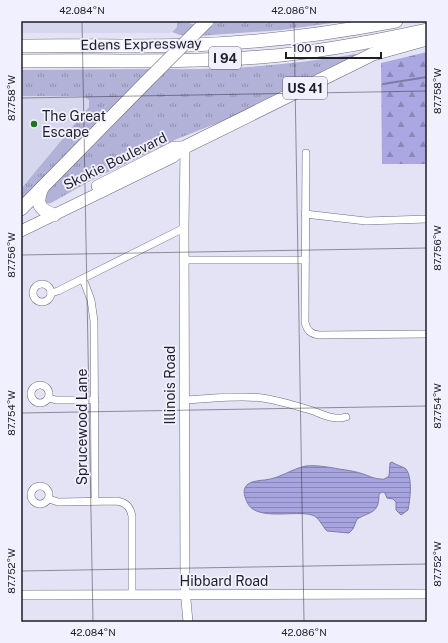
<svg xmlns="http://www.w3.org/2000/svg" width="448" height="643" viewBox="0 0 448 643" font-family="'Public Sans',sans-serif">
<defs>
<pattern id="grass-tufts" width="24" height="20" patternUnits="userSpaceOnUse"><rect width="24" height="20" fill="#b2b1d8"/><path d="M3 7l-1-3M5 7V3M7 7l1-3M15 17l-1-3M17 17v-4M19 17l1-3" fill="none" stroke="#908faf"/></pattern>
<pattern id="forest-firs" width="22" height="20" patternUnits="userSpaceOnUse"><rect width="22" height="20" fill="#aba7e3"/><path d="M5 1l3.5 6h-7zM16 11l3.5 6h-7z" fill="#8b87b8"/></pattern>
<pattern id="water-rules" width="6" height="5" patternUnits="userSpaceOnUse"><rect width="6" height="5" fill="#a7a4df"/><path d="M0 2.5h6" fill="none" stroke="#8785b5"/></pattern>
</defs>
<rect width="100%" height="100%" fill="#e3e3f5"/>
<g fill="#d6d6ef">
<polygon points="21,21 177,21 177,27 170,33 21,33"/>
<polygon points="21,96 83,96 89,100 90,104 89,107 21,189"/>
</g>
<g fill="url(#grass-tufts)">
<polygon points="177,21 181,21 183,23 189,23 196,25 186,35 180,35 172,32 177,27"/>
<polygon points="213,21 346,21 282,30 198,36"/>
<path d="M 356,54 L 357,58 L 238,115 L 177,139 L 92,180 L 51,203 L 45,204 L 44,195 L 166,69 C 229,70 293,65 356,54 Z"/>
<polygon points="152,69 21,202 21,189 89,107 89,100 83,96 21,96 21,70"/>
</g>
<polygon fill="url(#forest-firs)" points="427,52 427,164 382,164 381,63"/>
<path fill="url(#water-rules)" stroke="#7e7ca7" d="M 392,462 C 396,465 404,467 406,469 C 413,478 410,500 408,510 L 401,515 L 396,510 L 396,502 L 393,499 L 387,498 L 385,493 L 382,492 L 379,494 C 379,513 372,511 357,519 L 353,529 L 349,533 L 327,531 C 322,526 319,517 312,515 C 296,510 258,521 248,504 C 238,485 249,481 265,480 C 281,478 291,469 306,466 C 316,465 328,467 339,469 C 346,470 353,471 360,473 C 367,475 374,479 381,479 C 384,480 386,478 389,476 L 390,463 Z"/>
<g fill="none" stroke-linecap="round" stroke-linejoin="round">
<polyline stroke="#7e7ca7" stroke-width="2" points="383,84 427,77"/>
<defs>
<g id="minor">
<path d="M 306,153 L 305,322 C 307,331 311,334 319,335 L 427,334"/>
<polyline points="305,214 366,221 427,219"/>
<polyline points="184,260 305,260"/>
<polyline points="83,279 91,300 94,321 95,501"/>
<circle cx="42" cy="293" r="9"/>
<polyline points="51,293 58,291 184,228"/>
<circle cx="40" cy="394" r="9"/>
<polyline points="49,398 56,400 95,400"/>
<path d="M 184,400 C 210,399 237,395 262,398 C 277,400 293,405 307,409 C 321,413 332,421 346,417"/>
<circle cx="40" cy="495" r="9"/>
<path d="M 49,499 L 58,502 L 117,501 C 127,503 130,507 132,516 L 132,595"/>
</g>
<g id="tertiary">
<polyline points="185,147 184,228 185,589 188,622"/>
<polyline points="21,595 427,594"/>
</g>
<g id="primary">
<polyline points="97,186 174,147 185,147"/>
<polyline points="21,231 173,157 185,147"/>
</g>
<g id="motorway">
<path d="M 21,46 C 78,45 135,47 191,45 C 261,43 328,34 396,21"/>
<path d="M 21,61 C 100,60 181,63 260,57 C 316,53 372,42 427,30"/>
<polyline points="185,147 373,54 427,39"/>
<path d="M 42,188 C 36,203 38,209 54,215"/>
<polyline points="21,209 146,82"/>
</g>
</defs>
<use href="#minor" stroke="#6d6c7c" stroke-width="8"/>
<use href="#tertiary" stroke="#6d6c7c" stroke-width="10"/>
<use href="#primary" stroke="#6d6c7c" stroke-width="12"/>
<use href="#motorway" stroke="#6d6c7c" stroke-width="14"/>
<use href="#minor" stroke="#fff" stroke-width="7"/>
<use href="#tertiary" stroke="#fff" stroke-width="9"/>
<use href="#primary" stroke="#fff" stroke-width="11"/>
<use href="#motorway" stroke="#fff" stroke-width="13"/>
<defs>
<polyline id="motorway-bridge" points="146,82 207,21"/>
</defs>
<use href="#motorway-bridge" stroke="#6d6c7c" stroke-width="14" stroke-linecap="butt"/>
<use href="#motorway-bridge" stroke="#fff" stroke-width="13"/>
</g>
<path fill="none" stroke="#1e1e25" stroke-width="1" stroke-opacity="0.45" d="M 82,21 L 93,622M 294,21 L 304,622M 21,98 L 427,91M 21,255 L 427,248M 21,413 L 427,406M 21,571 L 427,564"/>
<circle fill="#20741e" stroke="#f1f0ff" stroke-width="1.5" cx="34" cy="124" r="4"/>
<g text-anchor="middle" stroke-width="3.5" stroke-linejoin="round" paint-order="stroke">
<g fill="#f1f0ff" stroke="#5d5d66" stroke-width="1">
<rect x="209" y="47" width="32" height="22" rx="3"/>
<rect x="283" y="77" width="44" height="22" rx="3"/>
</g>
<g font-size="13" font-weight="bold" fill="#1e1e25">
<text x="225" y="63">I 94</text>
<text x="305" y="93">US 41</text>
</g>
<g font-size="14" fill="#1e1e25" stroke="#f1f0ff">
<text transform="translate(141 44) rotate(-1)" y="5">Edens Expressway</text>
<text transform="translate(115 161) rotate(-26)" y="5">Skokie Boulevard</text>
<text transform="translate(170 385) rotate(-90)" y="5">Illinois Road</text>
<text transform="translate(82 427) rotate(-90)" y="5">Sprucewood Lane</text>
<text x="224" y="586">Hibbard Road</text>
</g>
<g font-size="14" fill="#1e1e25" stroke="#f1f0ff" text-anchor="start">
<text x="42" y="121">The Great<tspan x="42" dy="16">Escape</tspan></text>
</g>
</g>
<rect width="448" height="643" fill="none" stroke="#f1f0ff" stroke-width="44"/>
<path d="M286 52v6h95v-6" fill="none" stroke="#1e1e25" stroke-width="2"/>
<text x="292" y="52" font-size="12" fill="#1e1e25" stroke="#f1f0ff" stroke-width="3" paint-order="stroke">100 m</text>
<rect x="22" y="22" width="404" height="599" fill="none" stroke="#1e1e25" stroke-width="1.5"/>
<g font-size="10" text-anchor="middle" fill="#1e1e25">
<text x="82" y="14">42.084°N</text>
<text x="294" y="14">42.086°N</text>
<text transform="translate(437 91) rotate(-90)" y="4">87.758°W</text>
<text transform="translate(11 98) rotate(-90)" y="4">87.758°W</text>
<text transform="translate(437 248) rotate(-90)" y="4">87.756°W</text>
<text transform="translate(11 255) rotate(-90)" y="4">87.756°W</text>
<text transform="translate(437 406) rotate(-90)" y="4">87.754°W</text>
<text transform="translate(11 413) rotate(-90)" y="4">87.754°W</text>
<text transform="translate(437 564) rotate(-90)" y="4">87.752°W</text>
<text transform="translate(11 571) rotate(-90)" y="4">87.752°W</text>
<text x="93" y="636">42.084°N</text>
<text x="304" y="636">42.086°N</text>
</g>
</svg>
